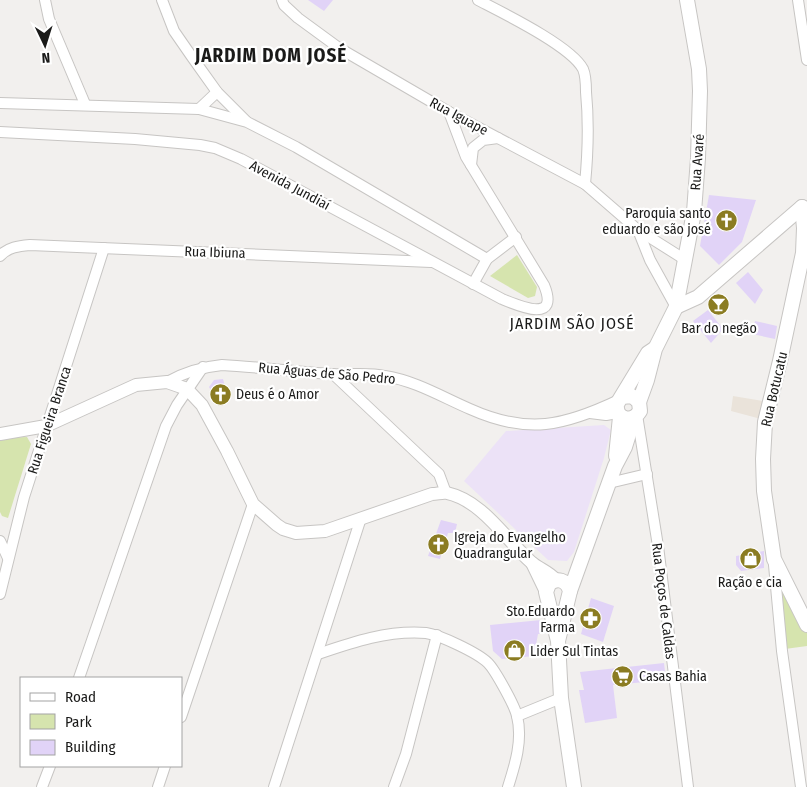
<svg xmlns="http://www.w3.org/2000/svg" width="807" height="787" viewBox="0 0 807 787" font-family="'Fira Sans Condensed',sans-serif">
<rect width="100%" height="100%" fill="#f2f0ee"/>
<polygon fill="#eae3da" points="733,396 763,401 761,419 731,411"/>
<polygon fill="#ece2f7" points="604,425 611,430 604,458 574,552 567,561 548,560 464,481 506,431"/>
<g fill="#d6e4ae">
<polygon points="517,255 537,287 535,296 528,298 490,276"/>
<polygon points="27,437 31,444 8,518 2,516 0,512 0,438"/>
<polygon points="774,566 807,628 807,646 785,649"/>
</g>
<g fill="#e1d3f7">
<polygon points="308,0 333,0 324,11"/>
<polygon points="709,195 756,200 742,242 719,265 700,246"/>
<polygon points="748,272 763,290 755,304 736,283"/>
<polygon points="722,295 730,304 716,315 709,306"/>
<polygon points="708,310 723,329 711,343 693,321"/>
<polygon points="755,321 777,326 775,339 752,334"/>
<polygon points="223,379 229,401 219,404 209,387 214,380"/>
<polygon points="441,520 457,524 455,533 448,533 440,559 428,556"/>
<polygon points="764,551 764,568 741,571 736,565 736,556"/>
<polygon points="591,598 614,606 603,642 581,634"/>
<polygon points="541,620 542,634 538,634 534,656 502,659 493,651 490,625"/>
<polygon points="664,663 666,680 613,685 617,718 585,723 579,690 584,690 580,672"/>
</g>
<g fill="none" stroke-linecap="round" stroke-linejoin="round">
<defs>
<g id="minor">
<polyline points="45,0 49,19 85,104"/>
<polyline points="162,0 174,31 192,57 217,92 246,121"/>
<polyline points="282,0 284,5 298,18 339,48 449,112 585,184 638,230 684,259"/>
<path d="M 478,0 C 503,13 571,46 583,69 C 586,76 586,85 586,92 C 589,123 588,153 585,184"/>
<polyline points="798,0 807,60"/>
<polyline points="0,103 199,109 247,122 296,147 487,259"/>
<polyline points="199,109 217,92"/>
<path d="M 0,132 L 135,139 L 200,145 L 215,148 L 241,159 L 502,299 C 519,306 560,324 544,285 L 466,157 L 449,112"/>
<polyline points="471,165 473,148 483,140 498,138"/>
<polyline points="638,230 650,260 676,307"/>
<path d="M 0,256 C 8,247 19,246 30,245 L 431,262"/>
<polyline points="473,284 487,259 516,237"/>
<polyline points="333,374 439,474 446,493"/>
<path d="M 167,382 C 185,372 202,367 222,365 C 259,367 295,372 332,374 C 350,375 368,372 385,376 C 416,381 442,397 470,409 C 528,435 564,426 619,400"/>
<polyline points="590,413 606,415 617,413"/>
<polyline points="637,415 658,546 688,787"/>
<polyline points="609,483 647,474"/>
<polyline points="0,541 8,558"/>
<polyline points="774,565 782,651 801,787"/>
<polyline points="0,594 24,497 104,248"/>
<path d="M 318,654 C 353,642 388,630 426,633 C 440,635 478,653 488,663 C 495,670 515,706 517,716 C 523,740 515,765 508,787"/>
<polyline points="79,678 166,426 177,405 203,367"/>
<polyline points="517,716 561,698"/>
<polyline points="181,717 253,504"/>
<polyline points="42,787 50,766"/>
<polyline points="158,787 165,766"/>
<polyline points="274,787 361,518"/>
<polyline points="394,787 406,754 437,635"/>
</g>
<g id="tertiary">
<path d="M 0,434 L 46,426 L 136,385 L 167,382 L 187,389 L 202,405 L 227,451 L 253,504 L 277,525 L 283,529 L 296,533 L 325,531 L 432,494 C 437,494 443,492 447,493 C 483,501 505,539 531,562 C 539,569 548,571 556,580"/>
<polyline points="532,563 546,592"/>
</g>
<g id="secondary">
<polyline points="802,207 804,228 803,253 780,361 765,422 763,459 764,491 774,559 807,625"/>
<polyline points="676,307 698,297 802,207"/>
<path d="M 622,397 L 632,396 L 639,402 L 640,411 C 632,424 615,419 617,404 L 648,353 L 654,349"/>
<polyline points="639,402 647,380 655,349 676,307 694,212 698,158 700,91 699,69 687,0"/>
<polyline points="616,456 620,417"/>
<polyline points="570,591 615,466 625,447 634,418"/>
<path d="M 558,641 L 570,591 C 567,580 557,577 549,584 L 546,592 L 558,641 L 561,698 L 574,787"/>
</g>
</defs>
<use href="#minor" stroke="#c7c5c3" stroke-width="12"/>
<use href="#tertiary" stroke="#c7c5c3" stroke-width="14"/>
<use href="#secondary" stroke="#c7c5c3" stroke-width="16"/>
<use href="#minor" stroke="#fff" stroke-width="10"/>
<use href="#tertiary" stroke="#fff" stroke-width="12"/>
<use href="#secondary" stroke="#fff" stroke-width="14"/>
</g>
<defs>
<symbol id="church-disc" viewBox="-11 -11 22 22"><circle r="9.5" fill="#8b7c22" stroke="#fff"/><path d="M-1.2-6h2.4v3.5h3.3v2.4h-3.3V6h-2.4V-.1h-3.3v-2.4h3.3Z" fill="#fff"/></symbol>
<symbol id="bar-disc" viewBox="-11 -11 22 22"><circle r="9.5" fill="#8b7c22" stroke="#fff"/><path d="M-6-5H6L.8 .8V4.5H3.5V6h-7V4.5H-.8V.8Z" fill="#fff"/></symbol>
<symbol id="shop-disc" viewBox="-11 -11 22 22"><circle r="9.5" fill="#8b7c22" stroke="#fff"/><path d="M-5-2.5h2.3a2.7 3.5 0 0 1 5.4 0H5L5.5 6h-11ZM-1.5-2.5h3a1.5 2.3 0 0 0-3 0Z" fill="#fff"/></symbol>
<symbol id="pharmacy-disc" viewBox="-11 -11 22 22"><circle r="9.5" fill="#8b7c22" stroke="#fff"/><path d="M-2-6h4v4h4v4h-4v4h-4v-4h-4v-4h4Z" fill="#fff"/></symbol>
<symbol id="supermarket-disc" viewBox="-11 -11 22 22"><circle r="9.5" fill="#8b7c22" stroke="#fff"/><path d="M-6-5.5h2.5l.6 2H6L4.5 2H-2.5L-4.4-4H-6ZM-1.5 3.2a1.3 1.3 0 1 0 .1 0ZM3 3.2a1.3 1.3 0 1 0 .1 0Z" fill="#fff"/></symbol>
</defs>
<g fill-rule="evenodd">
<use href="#church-disc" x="714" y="208" width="25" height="25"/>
<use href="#bar-disc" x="706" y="292" width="25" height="25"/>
<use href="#church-disc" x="208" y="382" width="25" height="25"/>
<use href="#church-disc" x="426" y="532" width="25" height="25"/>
<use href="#shop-disc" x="738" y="546" width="25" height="25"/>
<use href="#pharmacy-disc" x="578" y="606" width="25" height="25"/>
<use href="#shop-disc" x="502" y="638" width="25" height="25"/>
<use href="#supermarket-disc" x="610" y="664" width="25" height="25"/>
</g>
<g text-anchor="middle" stroke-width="4.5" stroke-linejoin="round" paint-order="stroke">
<g font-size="14" fill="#1a1a19" stroke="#fff">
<text transform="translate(459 116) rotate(28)" y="5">Rua Iguape</text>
<text transform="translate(697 162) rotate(-86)" y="5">Rua Avaré</text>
<text transform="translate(290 185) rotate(28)" y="5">Avenida Jundiaí</text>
<text transform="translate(215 252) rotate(2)" y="5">Rua Ibiuna</text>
<text transform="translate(327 373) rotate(5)" y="5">Rua Águas de São Pedro</text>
<text transform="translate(774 389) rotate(-77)" y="5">Rua Botucatu</text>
<text transform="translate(49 420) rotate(-72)" y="5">Rua Figueira Branca</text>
<text transform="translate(664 601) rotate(83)" y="5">Rua Poços de Caldas</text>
</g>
<g font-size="14" fill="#1a1a19" stroke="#fff" text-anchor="start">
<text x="711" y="218" text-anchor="end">Paroquia santo<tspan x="711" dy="16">eduardo e são josé</tspan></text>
<text x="719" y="333" text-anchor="middle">Bar do negão</text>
<text x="236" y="399">Deus é o Amor</text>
<text x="454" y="542">Igreja do Evangelho<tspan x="454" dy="16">Quadrangular</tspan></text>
<text x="750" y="587" text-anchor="middle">Ração e cia</text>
<text x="575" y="616" text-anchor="end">Sto.Eduardo<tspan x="575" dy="16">Farma</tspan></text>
<text x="530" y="656">Lider Sul Tintas</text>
<text x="639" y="681">Casas Bahia</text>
</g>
<g font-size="16" letter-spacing="1" fill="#1a1a19" stroke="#fff">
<text x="572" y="329">JARDIM SÃO JOSÉ</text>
</g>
<g font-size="19" font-weight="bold" letter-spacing="1" fill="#1a1a19" stroke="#fff">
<text x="271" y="62">JARDIM DOM JOSÉ</text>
</g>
</g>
<rect x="20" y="677" width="162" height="90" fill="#ffffff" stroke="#a3a3a3"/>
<rect x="30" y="693" width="25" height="8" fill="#ffffff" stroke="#a3a3a3"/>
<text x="65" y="702" font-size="15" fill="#1a1a19">Road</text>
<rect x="30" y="714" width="25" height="15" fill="#d6e4ae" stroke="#a3a3a3"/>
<text x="65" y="727" font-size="15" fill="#1a1a19">Park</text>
<rect x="30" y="740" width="25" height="15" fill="#e1d3f7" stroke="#a3a3a3"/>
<text x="65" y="752" font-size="15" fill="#1a1a19">Building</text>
<g transform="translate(45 45) rotate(176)" stroke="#ffffff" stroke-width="4" paint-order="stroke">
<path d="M0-4L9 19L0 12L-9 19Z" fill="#1a1a19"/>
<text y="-8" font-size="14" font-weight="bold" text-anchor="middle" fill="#1a1a19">N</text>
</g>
</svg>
